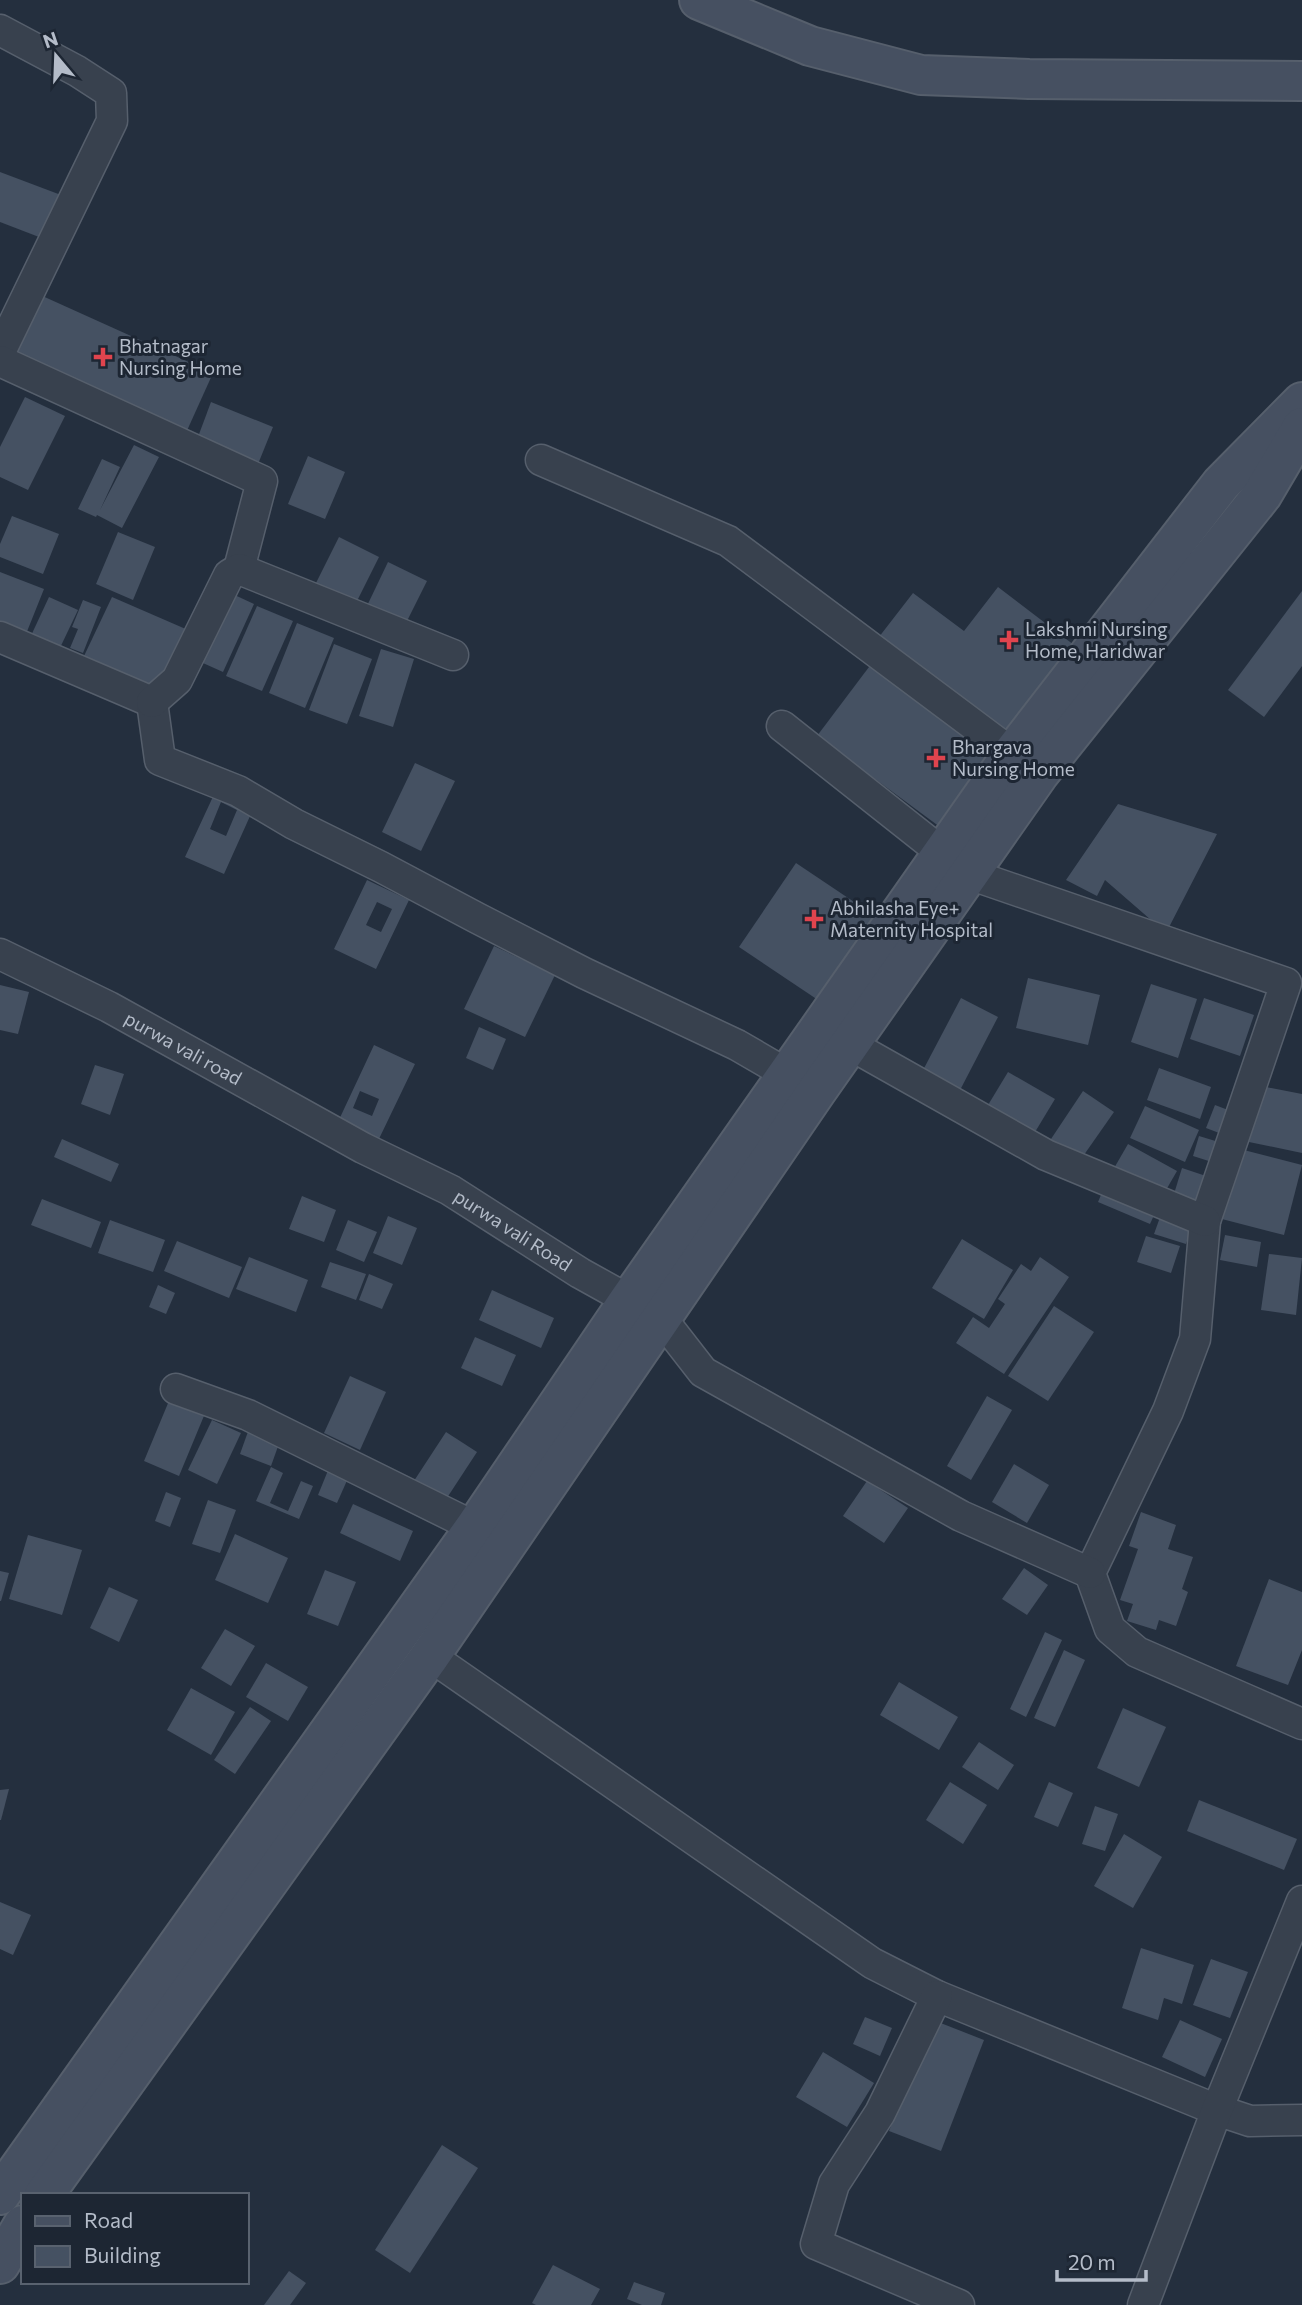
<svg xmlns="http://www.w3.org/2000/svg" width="1302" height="2305" viewBox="0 0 1302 2305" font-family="Commissioner,sans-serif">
<rect width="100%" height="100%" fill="#242f3e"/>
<g fill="#455162" fill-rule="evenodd">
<polygon points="0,172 69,198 52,242 0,222"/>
<polygon points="38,294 213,373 185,435 10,355"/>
<polygon points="25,397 65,416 28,490 0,477 0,447"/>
<polygon points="211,402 273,427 256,469 195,445"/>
<polygon points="134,445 159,457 122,528 97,515 96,517 78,509 102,459 120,467 100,510"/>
<polygon points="308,456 345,472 325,519 288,504"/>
<polygon points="12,516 59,534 43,574 0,557 0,544"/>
<polygon points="118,532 155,547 133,600 96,584"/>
<polygon points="339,537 379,557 353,609 313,589"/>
<polygon points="388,562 427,581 403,629 365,610"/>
<polygon points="0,572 44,589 24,639 0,629"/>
<polygon points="998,587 1074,645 999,743 872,646 913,593 964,631"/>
<polygon points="226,591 254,604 223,672 194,659"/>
<polygon points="1302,591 1302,666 1264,717 1228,690"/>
<polygon points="49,597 78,610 58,652 29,640"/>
<polygon points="112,597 188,630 161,690 84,656"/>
<polygon points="83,600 101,607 83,653 70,648 78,629 72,627"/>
<polygon points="257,606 293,621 262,691 226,676"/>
<polygon points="297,623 334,638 305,708 269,693"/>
<polygon points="334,644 372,659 347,724 309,710"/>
<polygon points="381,649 414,659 393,727 359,716"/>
<polygon points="872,663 998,756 944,830 817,736"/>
<polygon points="415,763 455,781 421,851 382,832"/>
<path d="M 217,788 L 255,805 L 224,874 L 185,857 ZM 221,802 L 237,810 L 226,836 L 210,829 Z"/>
<polygon points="1118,804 1217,834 1166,933 1105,880 1097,896 1066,880"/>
<polygon points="796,863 875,916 818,1000 739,947"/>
<path d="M 367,880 L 409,900 L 376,969 L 334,949 ZM 377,902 L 392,909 L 381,932 L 366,925 Z"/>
<polygon points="494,946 555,975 525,1037 464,1009"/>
<polygon points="1028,978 1100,995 1088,1045 1016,1028"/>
<polygon points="1151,984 1197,999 1178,1058 1131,1042"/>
<polygon points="0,985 29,992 18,1034 0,1030"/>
<polygon points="961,998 998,1017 958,1094 921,1074"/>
<polygon points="1204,998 1254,1015 1240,1056 1190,1039"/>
<polygon points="479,1027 506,1039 493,1070 466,1058"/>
<path d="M 374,1045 L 415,1064 L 377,1143 L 337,1124 ZM 360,1091 L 379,1099 L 372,1116 L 353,1108 Z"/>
<polygon points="95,1065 124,1074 110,1115 81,1104"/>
<polygon points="1159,1068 1211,1087 1200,1119 1147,1100"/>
<polygon points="1008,1072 1055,1099 1032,1137 985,1110"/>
<polygon points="1261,1086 1302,1094 1302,1153 1249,1142"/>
<polygon points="1083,1091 1114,1112 1079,1162 1049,1142"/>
<polygon points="1215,1105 1236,1113 1227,1136 1206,1128"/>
<polygon points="1145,1106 1199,1130 1185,1162 1130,1138"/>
<polygon points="1199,1136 1222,1143 1215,1163 1193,1156"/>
<polygon points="62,1139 119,1164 111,1182 54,1157"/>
<polygon points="1128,1144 1177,1171 1162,1197 1113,1170"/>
<polygon points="1236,1148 1302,1165 1284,1235 1218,1218"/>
<polygon points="1182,1168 1212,1178 1202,1206 1173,1197"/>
<polygon points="1107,1181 1159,1204 1150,1224 1098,1202"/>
<polygon points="302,1196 336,1210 324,1242 289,1229"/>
<polygon points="42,1199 101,1222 91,1248 31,1225"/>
<polygon points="1163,1209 1194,1220 1186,1244 1154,1234"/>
<polygon points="388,1216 417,1228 402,1265 373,1253"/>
<polygon points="110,1220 165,1240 153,1272 98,1253"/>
<polygon points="348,1220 377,1232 364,1262 336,1250"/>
<polygon points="1225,1235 1261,1242 1257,1267 1220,1260"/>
<polygon points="1146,1236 1180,1246 1171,1273 1137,1262"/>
<polygon points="962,1239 1013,1270 984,1319 932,1288"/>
<polygon points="177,1241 242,1267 229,1298 164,1271"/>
<polygon points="1269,1254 1302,1258 1296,1315 1261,1310"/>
<polygon points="249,1257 308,1280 296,1312 236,1289"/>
<polygon points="1040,1257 1069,1277 1004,1374 956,1343 973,1317 989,1328 1005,1304 998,1299 1021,1264 1031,1271"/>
<polygon points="330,1262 366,1274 356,1300 321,1287"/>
<polygon points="369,1274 393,1284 382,1309 359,1300"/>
<polygon points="158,1285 175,1293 166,1314 149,1307"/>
<polygon points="492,1290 554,1318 541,1348 479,1320"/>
<polygon points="1054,1306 1094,1332 1048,1401 1008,1376"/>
<polygon points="475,1337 516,1355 502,1386 461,1368"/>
<polygon points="350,1376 386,1392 360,1450 324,1433"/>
<polygon points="171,1396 206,1411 179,1476 144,1461"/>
<polygon points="987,1396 1012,1410 971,1480 947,1466"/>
<polygon points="212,1420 241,1433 217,1484 188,1470"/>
<polygon points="250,1426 281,1438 271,1466 240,1454"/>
<polygon points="446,1432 477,1452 441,1507 410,1487"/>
<polygon points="1014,1464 1049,1485 1027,1523 992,1502"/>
<polygon points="271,1467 283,1473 270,1503 288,1511 301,1481 313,1486 299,1519 256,1501"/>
<polygon points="329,1468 349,1476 337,1503 318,1495"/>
<polygon points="867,1481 908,1508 884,1543 843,1516"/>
<polygon points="166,1492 181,1498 170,1527 155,1521"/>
<polygon points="208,1500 236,1510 220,1553 192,1544"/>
<polygon points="353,1504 413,1531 400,1561 340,1533"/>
<polygon points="1141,1512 1176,1525 1168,1549 1193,1557 1182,1589 1188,1592 1176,1626 1159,1620 1156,1630 1127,1621 1133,1604 1120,1600 1138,1549 1129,1546"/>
<polygon points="235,1534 288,1558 268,1603 215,1580"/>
<polygon points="28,1535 82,1550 62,1615 9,1599"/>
<polygon points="1024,1568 1048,1585 1027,1615 1002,1599"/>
<polygon points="325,1570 356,1582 338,1626 307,1614"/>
<polygon points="0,1571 9,1573 1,1601 0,1601"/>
<polygon points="1269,1579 1302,1592 1302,1650 1288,1685 1236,1666"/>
<polygon points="109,1587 138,1600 119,1642 90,1628"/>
<polygon points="225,1629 255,1646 231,1686 201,1668"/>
<polygon points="1045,1632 1062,1640 1026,1717 1010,1709"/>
<polygon points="1064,1650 1085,1660 1055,1727 1034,1718"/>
<polygon points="266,1663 308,1687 288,1721 246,1697"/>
<polygon points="899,1682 958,1717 939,1750 880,1715"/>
<polygon points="191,1688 235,1712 211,1755 167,1730"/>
<polygon points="250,1707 271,1721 235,1774 214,1760"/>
<polygon points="1123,1708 1166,1727 1139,1787 1097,1768"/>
<polygon points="979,1742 1014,1765 998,1790 962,1767"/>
<polygon points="950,1782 987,1805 963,1844 926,1820"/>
<polygon points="1049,1782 1073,1793 1058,1827 1034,1817"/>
<polygon points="9,1789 1,1820 0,1820 0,1790"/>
<polygon points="1199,1800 1297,1839 1284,1870 1187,1831"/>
<polygon points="1095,1806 1118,1814 1105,1851 1082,1844"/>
<polygon points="1124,1834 1162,1857 1133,1908 1094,1886"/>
<polygon points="0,1902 31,1915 13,1955 0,1949"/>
<polygon points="1141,1948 1194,1965 1182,2004 1164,1998 1158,2020 1122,2008"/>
<polygon points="1211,1959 1248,1972 1230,2018 1193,2005"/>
<polygon points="865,2017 892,2028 880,2056 853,2044"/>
<polygon points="933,2020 984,2040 941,2151 889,2131"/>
<polygon points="1180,2020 1222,2039 1205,2077 1162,2057"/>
<polygon points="823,2052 874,2083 847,2127 796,2097"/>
<polygon points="442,2145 478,2168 410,2273 375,2250"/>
<polygon points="553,2265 600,2289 591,2305 536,2305 532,2303"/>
<polygon points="289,2271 306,2283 290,2305 264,2305"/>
<polygon points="634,2282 665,2293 661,2305 642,2305 627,2299"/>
</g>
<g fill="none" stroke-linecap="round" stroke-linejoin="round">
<defs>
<g id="street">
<polyline points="0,30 77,71 111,93 112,121 0,352"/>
<polyline points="0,361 262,481 239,569"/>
<polyline points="541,460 728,541 1030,767"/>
<polyline points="0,637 152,702"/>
<polyline points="152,702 160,760 238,791 294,824 381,867 477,918 584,973 737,1045 804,1084"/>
<polyline points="152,702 177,680 229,575 239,569 453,655"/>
<polyline points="782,726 969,874 1286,983 1205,1221 1195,1339 1168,1411 1090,1573 1110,1629 1137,1652 1302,1724"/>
<path id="s1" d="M 0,954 L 109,1007 L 363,1148 L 450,1190 L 580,1273 L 661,1318 L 703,1372 L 961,1516 L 1090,1573"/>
<polyline points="849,1044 1046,1155 1205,1221"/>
<polyline points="176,1389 248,1415 493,1536"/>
<polyline points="430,1656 872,1963 937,1996 1217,2110 1250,2121 1302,2120"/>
<polyline points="937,1996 880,2113 834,2184 816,2244 959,2305"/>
<polyline points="1143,2305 1217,2110 1302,1901"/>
</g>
<g id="secondary">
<polyline points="699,0 810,46 921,75 1029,79 1302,81"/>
<polyline points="0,2195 475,1527 629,1300 1012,754 1221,484 1302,402"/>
<polyline points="44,2195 430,1656 816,1092 1039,774 1262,495 1302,427"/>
<polyline points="0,2264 23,2225"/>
</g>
</defs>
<use href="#street" stroke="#565f6c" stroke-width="33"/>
<use href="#secondary" stroke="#565f6c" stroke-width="42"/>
<use href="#street" stroke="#38414e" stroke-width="30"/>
<use href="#secondary" stroke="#465061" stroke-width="38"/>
</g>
<g fill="#e0444e" stroke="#1d2633" stroke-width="2.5">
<path d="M99.5 346.5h7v7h7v7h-7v7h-7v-7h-7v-7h7z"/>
<path d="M1005.5 629.5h7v7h7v7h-7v7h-7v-7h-7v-7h7z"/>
<path d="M932.5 747.5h7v7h7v7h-7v7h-7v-7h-7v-7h7z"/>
<path d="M810.5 908.5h7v7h7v7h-7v7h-7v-7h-7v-7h7z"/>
</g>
<g text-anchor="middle" stroke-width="6" stroke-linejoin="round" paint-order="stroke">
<g font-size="19" fill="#b4bcc9" stroke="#1d2633" text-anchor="start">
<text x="119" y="353">Bhatnagar<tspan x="119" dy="22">Nursing Home</tspan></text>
<text x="1025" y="636">Lakshmi Nursing<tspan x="1025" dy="22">Home, Haridwar</tspan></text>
<text x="952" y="754">Bhargava<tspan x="952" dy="22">Nursing Home</tspan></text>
<text x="830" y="915">Abhilasha Eye+<tspan x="830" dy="22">Maternity Hospital</tspan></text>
</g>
<g font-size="19" fill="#b4bcc9" stroke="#1d2633">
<text dy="7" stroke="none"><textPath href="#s1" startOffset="206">purwa vali road</textPath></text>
<text dy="7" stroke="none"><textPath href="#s1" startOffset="583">purwa vali Road</textPath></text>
</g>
</g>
<rect x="21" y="2193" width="228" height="91" fill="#1d2633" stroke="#59626f" stroke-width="2"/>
<rect x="35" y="2216" width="35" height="10" fill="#465061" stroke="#59626f" stroke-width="2"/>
<text x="84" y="2228" font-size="21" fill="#b4bcc9">Road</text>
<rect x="35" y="2246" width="35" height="21" fill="#455162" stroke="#59626f" stroke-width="2"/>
<text x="84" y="2263" font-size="21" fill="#b4bcc9">Building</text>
<g transform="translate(56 56) rotate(341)" stroke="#1d2633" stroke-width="5" paint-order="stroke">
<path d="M0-5L12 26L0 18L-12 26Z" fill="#b4bcc9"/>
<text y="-10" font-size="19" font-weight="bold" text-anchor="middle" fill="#b4bcc9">N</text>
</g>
<path d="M1057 2270v10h89v-10" fill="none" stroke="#b4bcc9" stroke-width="3.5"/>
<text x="1068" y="2270" font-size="21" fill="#b4bcc9" stroke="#1d2633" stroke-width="5" paint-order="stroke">20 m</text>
</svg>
